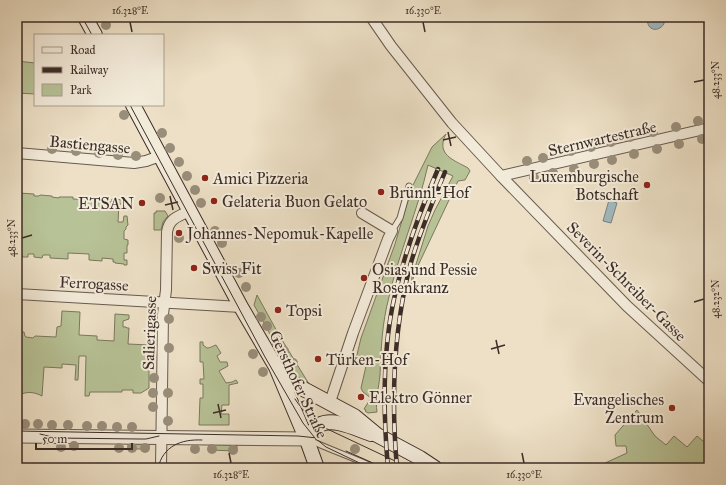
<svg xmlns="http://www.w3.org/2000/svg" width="726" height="485" viewBox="0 0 726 485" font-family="'IM FELL Great Primer',serif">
<rect width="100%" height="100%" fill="#ede0c6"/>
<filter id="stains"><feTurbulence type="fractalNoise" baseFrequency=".005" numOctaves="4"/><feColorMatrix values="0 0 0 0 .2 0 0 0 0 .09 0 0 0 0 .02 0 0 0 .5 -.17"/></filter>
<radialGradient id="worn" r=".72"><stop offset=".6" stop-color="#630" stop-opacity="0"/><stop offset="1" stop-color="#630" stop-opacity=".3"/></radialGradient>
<g fill="#b7c296" stroke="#7a785e">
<polygon points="17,61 35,63 35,94 17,93"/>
<path d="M 446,134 C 445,136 443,140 443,143 C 441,157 458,162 468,168 L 470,171 L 465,180 L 458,181 L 415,272 L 411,286 L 412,277 L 428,226 L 435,210 L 453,176 L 428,165 C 418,210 399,252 389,297 C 382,323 381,349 380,375 C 379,387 375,400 377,412 L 368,413 L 365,411 L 366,410 L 364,409 L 371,398 L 363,392 L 361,388 L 366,366 L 355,363 L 361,338 L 395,244 L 412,187 L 432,147 Z"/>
<polygon points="19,193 34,194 34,196 39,196 40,195 52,196 52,197 59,198 59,197 73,197 73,199 90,200 91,199 105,200 107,202 111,202 112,199 127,200 127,210 123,210 123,206 122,205 122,204 119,204 118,222 123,222 124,216 127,216 128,225 126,227 126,229 124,231 124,239 128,240 128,245 127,245 127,253 124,253 124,260 127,260 127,265 124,265 124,264 115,263 115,262 113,262 113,259 102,258 102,261 89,260 89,254 68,253 68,259 50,258 50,255 43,255 42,258 34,257 34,254 28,254 28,257 22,257 22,254 17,253 17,197 19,197"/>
<polygon points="156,211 165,211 168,216 163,222 161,230 154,230 154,213 156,213"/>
<polygon points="257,295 279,335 309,384 307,387 292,374 254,305"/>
<path d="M 62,311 L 80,312 L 79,335 L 97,336 L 97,340 L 114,341 L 115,314 L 129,315 L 129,319 L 123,321 L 123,327 L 126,327 L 127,328 L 129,328 L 128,344 L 149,345 L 149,388 L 141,393 L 133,393 L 133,390 L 122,390 L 122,392 L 90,392 L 89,396 L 85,396 L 86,356 L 79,356 L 78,380 L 75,380 L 76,365 L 62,364 L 62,368 L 44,367 L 42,396 C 34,392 28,391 19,395 L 19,379 L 17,379 L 17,332 L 24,332 L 25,336 L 26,337 L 33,338 L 35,336 L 56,337 L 57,327 L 61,326 Z"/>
<path d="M 200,342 L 203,342 L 203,345 L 207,348 C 211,348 212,346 216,345 L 221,353 L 217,356 L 220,362 L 227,362 L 228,366 L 219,371 L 226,383 L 232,382 L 236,380 L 238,383 L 229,385 L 229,405 L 222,405 L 221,414 L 229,414 L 229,425 L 199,425 L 200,398 L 203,398 L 203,384 L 200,384 L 200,379 L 204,379 L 203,362 L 200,362 Z"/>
<polygon points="637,410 655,436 666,445 674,436 687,447 697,436 709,446 709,468 610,468 603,464 627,453 626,446 616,446 615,435"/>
<polygon points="128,443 149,444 149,449 128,449"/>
<polygon points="209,444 234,445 237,446 237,451 208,450"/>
</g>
<g fill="#a0bac1" stroke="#788283">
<path d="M 648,17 L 663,17 L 664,24 C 657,34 645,29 648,17 Z"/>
<polygon points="609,200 617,203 611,223 603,221"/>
</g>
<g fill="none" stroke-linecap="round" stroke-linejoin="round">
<defs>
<g id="service">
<polyline points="392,231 400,218 409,186"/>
<path d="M 309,440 C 331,450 354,458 376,468"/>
</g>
<g id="minor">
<polyline points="371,17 391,46 452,123 501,176 627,306 709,381"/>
<polyline points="17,153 134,163 146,161 160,156"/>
<polyline points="501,176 709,128"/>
<polyline points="17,294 241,307"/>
<polyline points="330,402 353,333 388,239 392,231 362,213"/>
<path d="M 161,468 L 163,314 L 166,290 L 167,232 C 169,218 178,217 189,211"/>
</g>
<polyline id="tertiary" points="17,436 307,439"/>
<g id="secondary">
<polyline points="85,17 95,35"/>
<polyline points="133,105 241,307 276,367 308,443 317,468"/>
<polyline points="279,370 296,385 354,416 377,435 420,458 435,468"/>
<path d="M 307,439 C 311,434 314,428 319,425 C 334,417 356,429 371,434"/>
</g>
</defs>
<use href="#service" stroke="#685a4f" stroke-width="7"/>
<use href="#minor" stroke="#685a4f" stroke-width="12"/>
<use href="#tertiary" stroke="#685a4f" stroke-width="15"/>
<use href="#secondary" stroke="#3c2d27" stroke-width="16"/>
<use href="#service" stroke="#f3ebda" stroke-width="5"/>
<use href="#minor" stroke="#f3ebda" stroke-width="10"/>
<use href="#tertiary" stroke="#f3ebda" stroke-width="13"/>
<use href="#secondary" stroke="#f3ebda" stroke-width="14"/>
<g stroke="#3c2d27" stroke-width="1">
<polyline points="82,17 92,35"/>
<polyline points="130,105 265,357 303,423 315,438 326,447 370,468"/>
<path d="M 295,399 C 303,411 312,420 323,427 L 410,468"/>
<polyline points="17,431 298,436 317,438"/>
<polyline points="40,434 56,438 139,439 146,439 159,436"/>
<polyline points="346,451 384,468"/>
<path d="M 158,468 C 163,446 181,439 202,440"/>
</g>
<defs>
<g id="rail">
<path d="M 388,468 C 383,412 382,354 394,299 C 404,254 420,211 438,169"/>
<path d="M 397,468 C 391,400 393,332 410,266 C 419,234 432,203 445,172"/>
</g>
</defs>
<use href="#rail" stroke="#3c2d27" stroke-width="4.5"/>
<use href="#rail" stroke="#f3ebda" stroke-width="3" stroke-dasharray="9" stroke-linecap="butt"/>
</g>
<g fill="#998e7b">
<circle cx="106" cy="25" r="5"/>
<circle cx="124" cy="115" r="5"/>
<circle cx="698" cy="121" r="5"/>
<circle cx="676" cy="127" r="5"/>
<circle cx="653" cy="132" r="5"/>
<circle cx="162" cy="133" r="5"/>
<circle cx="630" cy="137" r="5"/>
<circle cx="702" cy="139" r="5"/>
<circle cx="611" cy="142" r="5"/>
<circle cx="679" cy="144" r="5"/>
<circle cx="591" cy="147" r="5"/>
<circle cx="170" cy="148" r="5"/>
<circle cx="52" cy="149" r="5"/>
<circle cx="657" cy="149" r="5"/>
<circle cx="76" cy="151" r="5"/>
<circle cx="571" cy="151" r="5"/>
<circle cx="99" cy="153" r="5"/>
<circle cx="634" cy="154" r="5"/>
<circle cx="118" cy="155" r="5"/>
<circle cx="136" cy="156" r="5"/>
<circle cx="543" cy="158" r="5"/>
<circle cx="612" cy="160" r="5"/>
<circle cx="527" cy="161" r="5"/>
<circle cx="179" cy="162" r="5"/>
<circle cx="594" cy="164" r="5"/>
<circle cx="574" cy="169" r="5"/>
<circle cx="553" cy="173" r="5"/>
<circle cx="187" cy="176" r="5"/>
<circle cx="534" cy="178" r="5"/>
<circle cx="195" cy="190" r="5"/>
<circle cx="160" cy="198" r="5"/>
<circle cx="201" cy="203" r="5"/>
<circle cx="215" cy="231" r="5"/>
<circle cx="179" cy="238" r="5"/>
<circle cx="222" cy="243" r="5"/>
<circle cx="239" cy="273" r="5"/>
<circle cx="246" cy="287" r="5"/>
<circle cx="261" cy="317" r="5"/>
<circle cx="169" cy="319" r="5"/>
<circle cx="267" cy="326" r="5"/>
<circle cx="276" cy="342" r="5"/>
<circle cx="169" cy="348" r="5"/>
<circle cx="284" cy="351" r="5"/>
<circle cx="253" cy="354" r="5"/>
<circle cx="293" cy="363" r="5"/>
<circle cx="263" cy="372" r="5"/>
<circle cx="154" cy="378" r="5"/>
<circle cx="153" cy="393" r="5"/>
<circle cx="168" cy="393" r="5"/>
<circle cx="153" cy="407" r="5"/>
<circle cx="168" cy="421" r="5"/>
<circle cx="25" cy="424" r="5"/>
<circle cx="38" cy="424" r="5"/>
<circle cx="52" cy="425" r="5"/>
<circle cx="68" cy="425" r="5"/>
<circle cx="87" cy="426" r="5"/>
<circle cx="102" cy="426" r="5"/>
<circle cx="117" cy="427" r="5"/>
<circle cx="132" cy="427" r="5"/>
<circle cx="74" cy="446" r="5"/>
<circle cx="61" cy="447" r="5"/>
<circle cx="119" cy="448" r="5"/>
<circle cx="132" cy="448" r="5"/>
<circle cx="145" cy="448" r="5"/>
<circle cx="195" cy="449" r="5"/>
<circle cx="212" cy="449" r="5"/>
<circle cx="355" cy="449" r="5"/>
<circle cx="233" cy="450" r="5"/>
</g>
<path fill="none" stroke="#3c2d27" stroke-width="1.5" d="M 130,22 L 132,32M 423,22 L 425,32M 694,82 L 704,80M 448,132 L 451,146M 443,140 L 456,137M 170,196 L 173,210M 165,205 L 178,202M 22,238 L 32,235M 694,302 L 704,299M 496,340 L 499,354M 491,349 L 505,345M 218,404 L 221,418M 213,413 L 226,410M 229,453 L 231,463M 522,453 L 524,463"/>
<g fill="#8f2418" stroke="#f3ebda" stroke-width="1.5">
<circle cx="205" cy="178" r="4"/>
<circle cx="647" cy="185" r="4"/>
<circle cx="381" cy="192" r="4"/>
<circle cx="214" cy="201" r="4"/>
<circle cx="142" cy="203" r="4"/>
<circle cx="179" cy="233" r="4"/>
<circle cx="194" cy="268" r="4"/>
<circle cx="364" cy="278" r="4"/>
<circle cx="278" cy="310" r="4"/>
<circle cx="318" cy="359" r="4"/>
<circle cx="361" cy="397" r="4"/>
<circle cx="672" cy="408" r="4"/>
</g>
<g text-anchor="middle" stroke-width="4" stroke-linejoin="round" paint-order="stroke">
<g font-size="16" fill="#3c2d27" stroke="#f3ebda">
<text transform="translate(602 138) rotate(-13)" y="6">Sternwartestraße</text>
<text transform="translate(90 144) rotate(5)" y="6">Bastiengasse</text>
<text transform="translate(627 281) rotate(45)" y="6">Severin-Schreiber-Gasse</text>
<text transform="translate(94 283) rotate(3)" y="6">Ferrogasse</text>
<text transform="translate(149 333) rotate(-88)" y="6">Salierigasse</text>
<text transform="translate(299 384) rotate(65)" y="6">Gersthofer Straße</text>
</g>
<g font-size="16" fill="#3c2d27" stroke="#f3ebda" text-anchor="start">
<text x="639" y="182" text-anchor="end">Luxemburgische<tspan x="639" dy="18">Botschaft</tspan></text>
<text x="213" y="184">Amici Pizzeria</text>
<text x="389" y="198">Brünnl-Hof</text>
<text x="222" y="207">Gelateria Buon Gelato</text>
<text x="134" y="209" text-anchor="end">ETSAN</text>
<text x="187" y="239">Johannes-Nepomuk-Kapelle</text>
<text x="202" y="274">Swiss Fit</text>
<text x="372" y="275">Osias und Pessie<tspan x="372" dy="18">Rosenkranz</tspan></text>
<text x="286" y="316">Topsi</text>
<text x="326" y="365">Türken-Hof</text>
<text x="369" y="403">Elektro Gönner</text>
<text x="664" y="405" text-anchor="end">Evangelisches<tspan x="664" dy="18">Zentrum</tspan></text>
</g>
</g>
<rect width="726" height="485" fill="none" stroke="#ede0c6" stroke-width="44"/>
<rect x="34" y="34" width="130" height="72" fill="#f3ebda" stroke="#aa9f92"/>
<rect x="42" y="47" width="20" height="6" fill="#f3ebda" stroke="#aa9f92"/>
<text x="70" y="54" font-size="12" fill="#3c2d27">Road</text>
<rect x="42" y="67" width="20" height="6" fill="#3c2d27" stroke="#aa9f92"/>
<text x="70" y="74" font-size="12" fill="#3c2d27">Railway</text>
<rect x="42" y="84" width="20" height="12" fill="#b7c296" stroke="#aa9f92"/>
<text x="70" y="94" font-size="12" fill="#3c2d27">Park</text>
<path d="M36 443v6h96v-6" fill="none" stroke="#3c2d27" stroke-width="2"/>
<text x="42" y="443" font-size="12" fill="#3c2d27" stroke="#f3ebda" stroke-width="3" paint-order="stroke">50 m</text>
<rect x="22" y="22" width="682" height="441" fill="none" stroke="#3c2d27" stroke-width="1.5"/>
<g font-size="10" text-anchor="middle" fill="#3c2d27">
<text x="130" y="14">16.328°E</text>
<text x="423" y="14">16.330°E</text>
<text transform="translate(715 80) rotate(-90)" y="4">48.233°N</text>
<text transform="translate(11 238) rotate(-90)" y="4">48.233°N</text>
<text transform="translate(715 299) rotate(-90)" y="4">48.232°N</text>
<text x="231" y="478">16.328°E</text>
<text x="524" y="478">16.330°E</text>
</g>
<rect width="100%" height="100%" filter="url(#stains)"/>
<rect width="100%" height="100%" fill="url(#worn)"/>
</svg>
